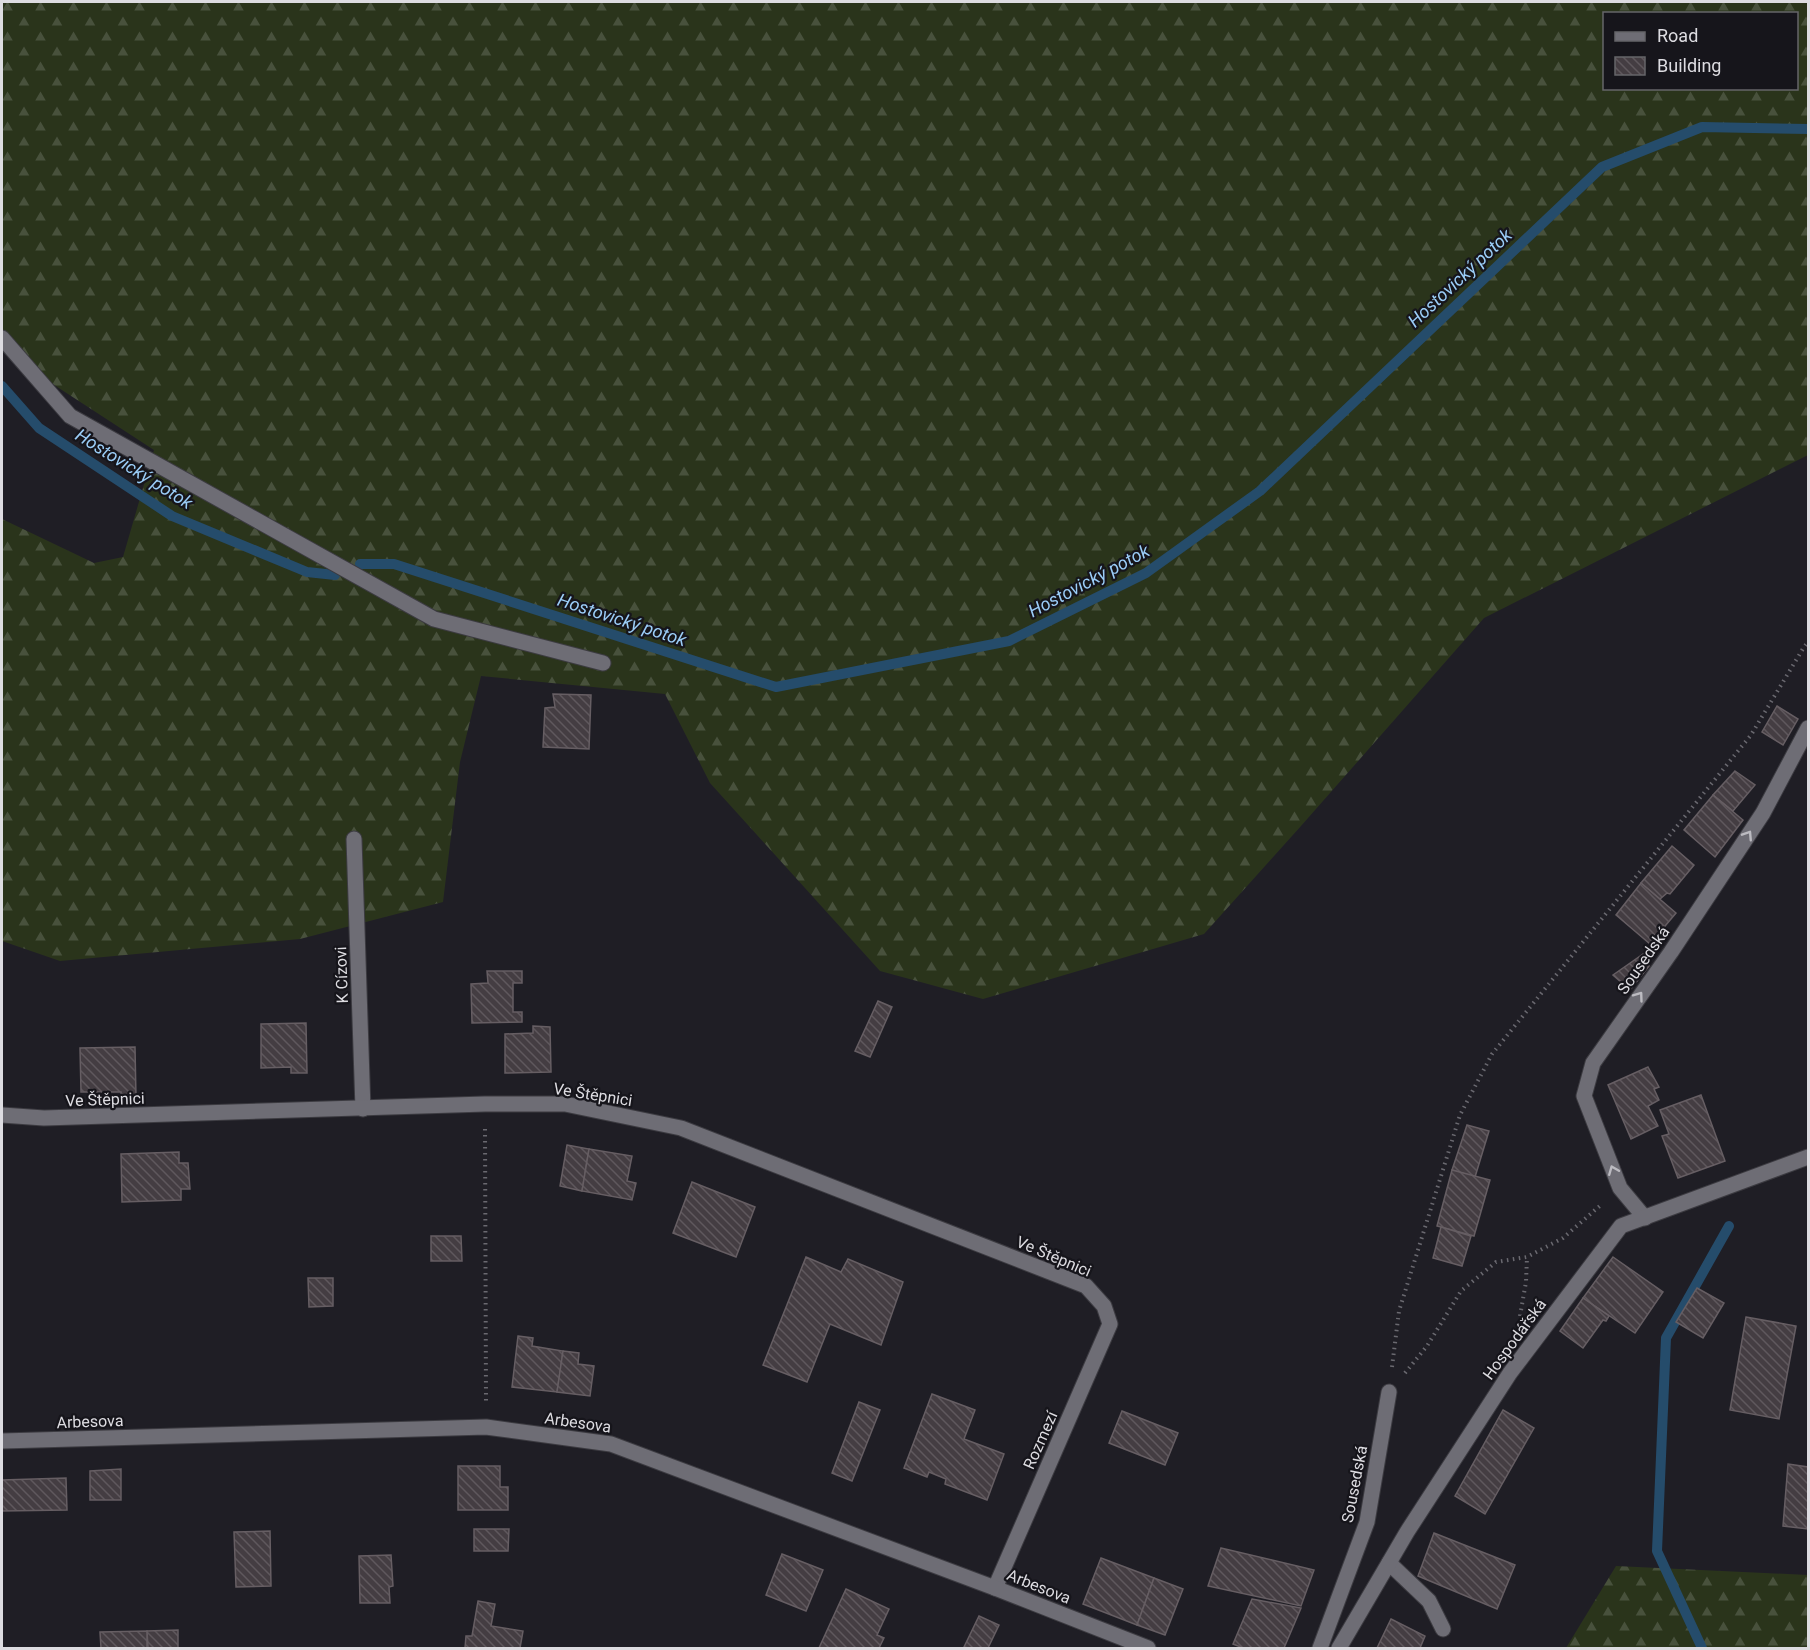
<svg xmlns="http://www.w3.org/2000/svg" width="1810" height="1650" viewBox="0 0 1810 1650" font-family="Roboto,sans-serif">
<defs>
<pattern id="forest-firs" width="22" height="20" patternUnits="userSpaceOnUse" patternTransform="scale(1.5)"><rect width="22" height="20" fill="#2a341b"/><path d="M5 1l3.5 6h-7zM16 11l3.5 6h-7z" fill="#48513c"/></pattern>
<pattern id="building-back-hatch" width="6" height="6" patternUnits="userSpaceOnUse" patternTransform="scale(1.5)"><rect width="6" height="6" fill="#443d42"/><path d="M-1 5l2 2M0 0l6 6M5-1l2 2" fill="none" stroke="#5f585d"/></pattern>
</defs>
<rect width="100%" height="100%" fill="#1f1e25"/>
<g fill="url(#forest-firs)" fill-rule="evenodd">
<path d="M 2,2 L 1808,2 L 1808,455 L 1484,618 L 1301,826 L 1204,934 L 983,999 L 880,971 L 710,783 L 665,694 L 481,676 L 460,762 L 443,902 L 300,939 L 60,961 L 2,941 L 2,519 L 94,563 L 123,557 L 154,450 L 2,351 ZM 1604,14 L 1796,14 L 1796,88 L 1604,88 Z"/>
<polygon points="1616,1566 1808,1575 1808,1648 1566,1648"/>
</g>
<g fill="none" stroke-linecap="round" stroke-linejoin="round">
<g stroke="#254c6b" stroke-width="10">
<polyline points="2,386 39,428 172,516 307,572 335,575"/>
<polyline points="360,564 394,564 776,687 1009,641 1146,573 1260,491 1602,167 1702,127 1808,129"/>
<polyline points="1702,1648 1657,1551 1666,1338 1729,1226"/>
</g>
</g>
<g fill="url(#building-back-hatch)" stroke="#665e63" stroke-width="1.5">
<polygon points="553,694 591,695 589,749 543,747 545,708 555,707"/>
<polygon points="1777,706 1798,719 1783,745 1762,732"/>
<polygon points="1735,771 1755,785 1733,811 1713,795"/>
<polygon points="1713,795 1743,820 1715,857 1684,830"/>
<polygon points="1672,846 1694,865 1670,894 1667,893 1660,899 1641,883"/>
<polygon points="1641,883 1676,913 1650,944 1616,915"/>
<polygon points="1646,952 1649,966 1630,990 1613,975"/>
<polygon points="487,971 522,971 522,983 513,983 513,1012 522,1012 522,1022 472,1023 471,984 488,983"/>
<polygon points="878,1001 892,1007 870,1057 855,1051"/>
<polygon points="306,1023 307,1073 291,1073 291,1067 261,1068 261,1024"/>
<polygon points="533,1026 550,1027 551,1072 505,1073 505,1034 533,1033"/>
<polygon points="135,1047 136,1097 121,1097 121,1092 81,1092 80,1048"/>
<polygon points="1648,1067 1659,1087 1654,1089 1659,1100 1648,1106 1658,1126 1631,1139 1608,1085"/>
<polygon points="1701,1095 1725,1161 1678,1178 1662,1136 1669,1134 1660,1110"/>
<polygon points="1467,1125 1489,1131 1475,1177 1452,1170"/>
<polygon points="567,1145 589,1149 582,1191 560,1186"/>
<polygon points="589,1149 632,1156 627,1181 636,1183 632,1200 582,1191"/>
<polygon points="179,1152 179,1163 188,1163 190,1189 181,1189 181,1200 122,1202 121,1154"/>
<polygon points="1452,1170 1490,1180 1474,1236 1437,1226"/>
<polygon points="692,1182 755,1207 736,1257 673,1233"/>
<polygon points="1441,1227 1471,1236 1462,1266 1433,1258"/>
<polygon points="431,1236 461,1236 462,1261 431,1261"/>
<polygon points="806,1257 841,1272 848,1259 903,1282 881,1345 830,1324 807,1382 763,1365"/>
<polygon points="1613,1257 1663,1292 1635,1333 1583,1298"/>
<polygon points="308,1278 333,1278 333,1306 309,1307"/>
<polygon points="1697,1288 1724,1303 1703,1338 1676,1322"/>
<polygon points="1583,1298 1609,1316 1606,1321 1603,1320 1583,1348 1560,1331"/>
<polygon points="1746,1317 1796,1326 1779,1419 1730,1410"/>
<polygon points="518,1336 533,1338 532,1346 563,1351 557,1392 512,1387"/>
<polygon points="563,1351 579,1353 578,1364 594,1366 590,1396 557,1392"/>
<polygon points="932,1394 975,1410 964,1439 1004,1454 987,1500 945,1484 946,1479 929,1472 927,1477 904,1468"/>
<polygon points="859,1402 880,1410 852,1481 832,1473"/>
<polygon points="1503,1410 1534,1428 1485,1514 1455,1496"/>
<polygon points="1122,1411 1178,1433 1165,1465 1109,1443"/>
<polygon points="1788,1464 1808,1467 1808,1529 1783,1526"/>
<polygon points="458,1466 500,1466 500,1487 508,1487 508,1510 458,1510"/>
<polygon points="121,1469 121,1500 90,1500 90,1471"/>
<polygon points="66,1478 67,1510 2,1511 2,1480"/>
<polygon points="474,1529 509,1529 508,1551 474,1551"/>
<polygon points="270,1531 271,1586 236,1587 234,1532"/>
<polygon points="1434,1533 1515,1565 1497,1609 1418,1576"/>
<polygon points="1221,1548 1314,1570 1301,1606 1208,1586"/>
<polygon points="782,1554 823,1570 806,1611 766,1595"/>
<polygon points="391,1555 393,1586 389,1587 390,1603 360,1603 359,1556"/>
<polygon points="1101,1558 1154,1578 1137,1625 1083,1604"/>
<polygon points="1154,1578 1183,1589 1165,1635 1137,1625"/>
<polygon points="846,1589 889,1609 877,1635 884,1638 879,1648 819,1648"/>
<polygon points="1252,1599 1301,1608 1284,1648 1243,1648 1233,1644"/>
<polygon points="478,1601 495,1604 491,1626 523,1631 520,1648 465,1648 466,1636 472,1636"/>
<polygon points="979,1616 999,1625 988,1648 968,1648 964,1647"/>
<polygon points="1391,1619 1425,1636 1420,1648 1377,1648"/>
<polygon points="178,1630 178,1648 148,1648 147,1631"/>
<polygon points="147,1631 147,1648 101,1648 100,1632"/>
</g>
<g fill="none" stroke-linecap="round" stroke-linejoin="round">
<defs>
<g id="minor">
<polyline points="2,338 70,416 434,619 603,663"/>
<polyline points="354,839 363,1109"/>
<polyline points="2,1115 44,1118 485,1104 565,1104 681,1128 1086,1286 1104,1306 1110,1324 995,1588"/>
<polyline points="1645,1218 1620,1188 1584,1096 1593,1063 1671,952 1763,813 1808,728"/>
<polyline points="2,1441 486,1427 611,1444 995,1588 1148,1648"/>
<polyline points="1389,1563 1429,1601 1443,1629"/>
<polyline points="1320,1648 1367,1522 1389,1392"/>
<polyline points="1339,1648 1407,1532 1510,1373 1621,1226 1808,1157"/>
</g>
</defs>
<use href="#minor" stroke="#3c3b41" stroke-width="17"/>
<g stroke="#6a6970" stroke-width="4" stroke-dasharray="1.5 4.5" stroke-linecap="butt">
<polyline points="485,1129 486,1403"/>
<polyline points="1520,1316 1526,1282 1527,1257"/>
<polyline points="1392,1367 1399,1311 1460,1115 1492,1054 1751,735 1804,647 1808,642"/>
<polyline points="1405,1373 1427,1346 1461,1291 1496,1262 1527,1257 1563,1238 1602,1204"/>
</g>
<use href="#minor" stroke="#6e6d75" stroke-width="15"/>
</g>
<defs><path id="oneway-chevron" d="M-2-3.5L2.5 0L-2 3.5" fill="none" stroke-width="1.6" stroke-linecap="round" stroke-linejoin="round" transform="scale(1.5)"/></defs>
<g stroke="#bcbbc1">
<use href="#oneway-chevron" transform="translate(1748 835) rotate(-57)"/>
<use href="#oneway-chevron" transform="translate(1639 996) rotate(-54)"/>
<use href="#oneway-chevron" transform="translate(1613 1170) rotate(-112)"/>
</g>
<g text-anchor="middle" stroke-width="4.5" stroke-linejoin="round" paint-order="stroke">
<g font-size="16" fill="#dddce1" stroke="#16151b">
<text transform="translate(1643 960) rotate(-55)" y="6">Sousedská</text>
<text transform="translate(341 975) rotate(-92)" y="6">K Cízovi</text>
<text transform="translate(593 1094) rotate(9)" y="6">Ve Štěpnici</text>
<text transform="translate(105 1099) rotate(-2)" y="6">Ve Štěpnici</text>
<text transform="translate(1054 1256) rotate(23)" y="6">Ve Štěpnici</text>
<text transform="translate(1514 1339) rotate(-54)" y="6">Hospodářská</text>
<text transform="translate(90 1421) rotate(-2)" y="6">Arbesova</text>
<text transform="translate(578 1422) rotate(8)" y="6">Arbesova</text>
<text transform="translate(1040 1440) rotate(-66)" y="6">Rozmezí</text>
<text transform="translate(1354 1484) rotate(-79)" y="6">Sousedská</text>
<text transform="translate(1039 1586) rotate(22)" y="6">Arbesova</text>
</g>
<g font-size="18" font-style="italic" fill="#9bcdf7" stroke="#16151b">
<text transform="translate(1460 278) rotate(-43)" y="6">Hostovický potok</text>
<text transform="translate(134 469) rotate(32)" y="6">Hostovický potok</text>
<text transform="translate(1089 581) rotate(-28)" y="6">Hostovický potok</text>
<text transform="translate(622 620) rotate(18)" y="6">Hostovický potok</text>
</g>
</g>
<rect width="1810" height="1650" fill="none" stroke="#dddce1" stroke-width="6"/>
<rect x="1603" y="12" width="195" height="78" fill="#16151b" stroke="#66656a" stroke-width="1.5"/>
<rect x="1615" y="32" width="30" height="9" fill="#6e6d75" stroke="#66656a" stroke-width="1.5"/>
<text x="1657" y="42" font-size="18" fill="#dddce1">Road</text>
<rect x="1615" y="57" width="30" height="18" fill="url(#building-back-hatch)" stroke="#66656a" stroke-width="1.5"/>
<text x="1657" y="72" font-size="18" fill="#dddce1">Building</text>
</svg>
